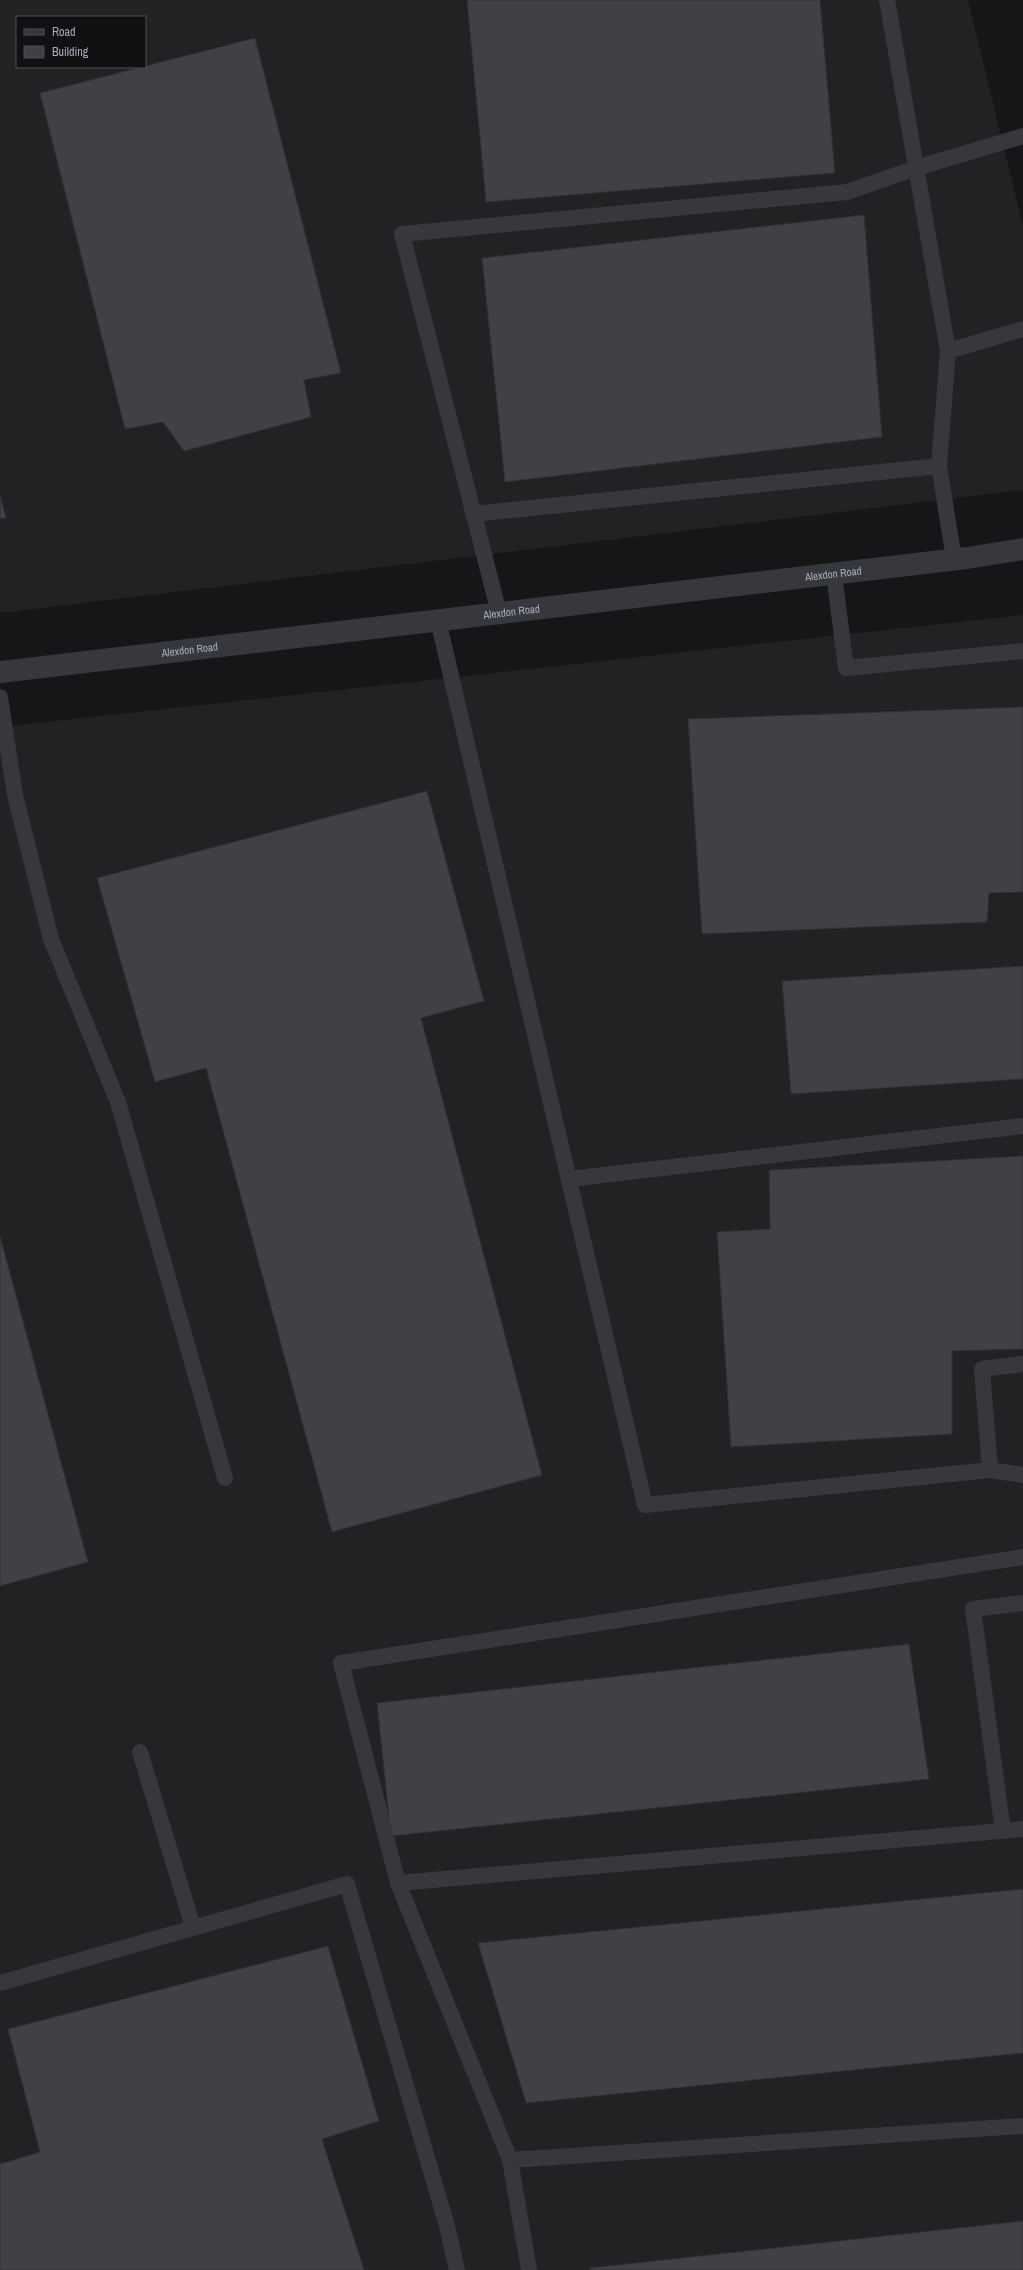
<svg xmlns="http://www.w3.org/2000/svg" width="1023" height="2270" viewBox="0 0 1023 2270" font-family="'Archivo Narrow',sans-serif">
<rect width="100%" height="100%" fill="#161618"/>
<g fill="#222225" fill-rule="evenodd">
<path d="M 0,0 L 968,0 L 1023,226 L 1023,490 L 0,613 ZM 17,17 L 145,17 L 145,67 L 17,67 Z"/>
<polygon points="1023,615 1023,2270 0,2270 0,727"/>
</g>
<g fill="#404145" stroke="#303034">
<polygon points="467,0 820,0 835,173 486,202"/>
<polygon points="255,38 341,373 304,380 311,417 184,451 163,422 125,429 40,93"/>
<polygon points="864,215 882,437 505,482 482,258"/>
<polygon points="0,495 6,518 0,519"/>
<polygon points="1023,707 1023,892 989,893 987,922 702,934 688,719"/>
<polygon points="427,791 484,1001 421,1018 542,1475 332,1532 206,1068 155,1082 97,878"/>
<polygon points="1023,966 1023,1079 791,1094 782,981"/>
<polygon points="1023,1156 1023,1349 952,1351 952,1434 731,1447 717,1232 770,1229 769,1170"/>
<polygon points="0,1236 88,1562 0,1586"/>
<polygon points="909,1644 929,1779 391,1836 377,1703"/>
<polygon points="1023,1889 1023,2053 526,2103 478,1943"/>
<polygon points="328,1946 379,2121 322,2139 364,2270 0,2270 0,2164 40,2152 8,2029"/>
<polygon points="1023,2221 1023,2270 590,2270 590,2268"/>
</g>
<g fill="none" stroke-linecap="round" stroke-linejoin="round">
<g stroke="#37383d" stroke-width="16">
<polyline points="887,0 948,351 939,466 954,559"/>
<polyline points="948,351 1023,329"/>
<polyline points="473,514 939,466"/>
<polyline points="834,574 846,668 1023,651"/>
<polyline points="499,613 402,234 847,192 916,168 1023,136"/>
<polyline points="438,620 645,1505 990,1470 1023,1475"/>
<polyline points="0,697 15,795 51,939 118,1102 225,1478"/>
<polyline points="569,1179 1023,1126"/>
<polyline points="990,1470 982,1369 1023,1364"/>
<polyline points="1023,1557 341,1663 398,1883 510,2160 1023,2126"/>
<polyline points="140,1752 193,1927"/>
<polyline points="1003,1831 973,1609 1023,1603"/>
<polyline points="398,1883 1023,1829"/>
<polyline points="0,1983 347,1884 447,2226 457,2270"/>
<polyline points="510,2160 529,2270"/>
</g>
<path stroke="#37383d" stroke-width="22" id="s1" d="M 0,672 L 967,558 L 1023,549"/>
</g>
<g text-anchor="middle" stroke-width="3" stroke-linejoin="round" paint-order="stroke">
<g font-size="11" fill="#a8adb8" stroke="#111113">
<text dy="4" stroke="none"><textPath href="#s1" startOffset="839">Alexdon Road</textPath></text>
<text dy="4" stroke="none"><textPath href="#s1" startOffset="515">Alexdon Road</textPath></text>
<text dy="4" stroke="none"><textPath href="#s1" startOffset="191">Alexdon Road</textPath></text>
</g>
</g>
<rect x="16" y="16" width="130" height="52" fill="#111113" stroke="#4d4f55"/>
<rect x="24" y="29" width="20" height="6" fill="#37383d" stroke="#4d4f55"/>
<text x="52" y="36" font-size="12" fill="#a8adb8">Road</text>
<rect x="24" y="46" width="20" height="12" fill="#404145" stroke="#4d4f55"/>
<text x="52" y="56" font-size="12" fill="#a8adb8">Building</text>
</svg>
